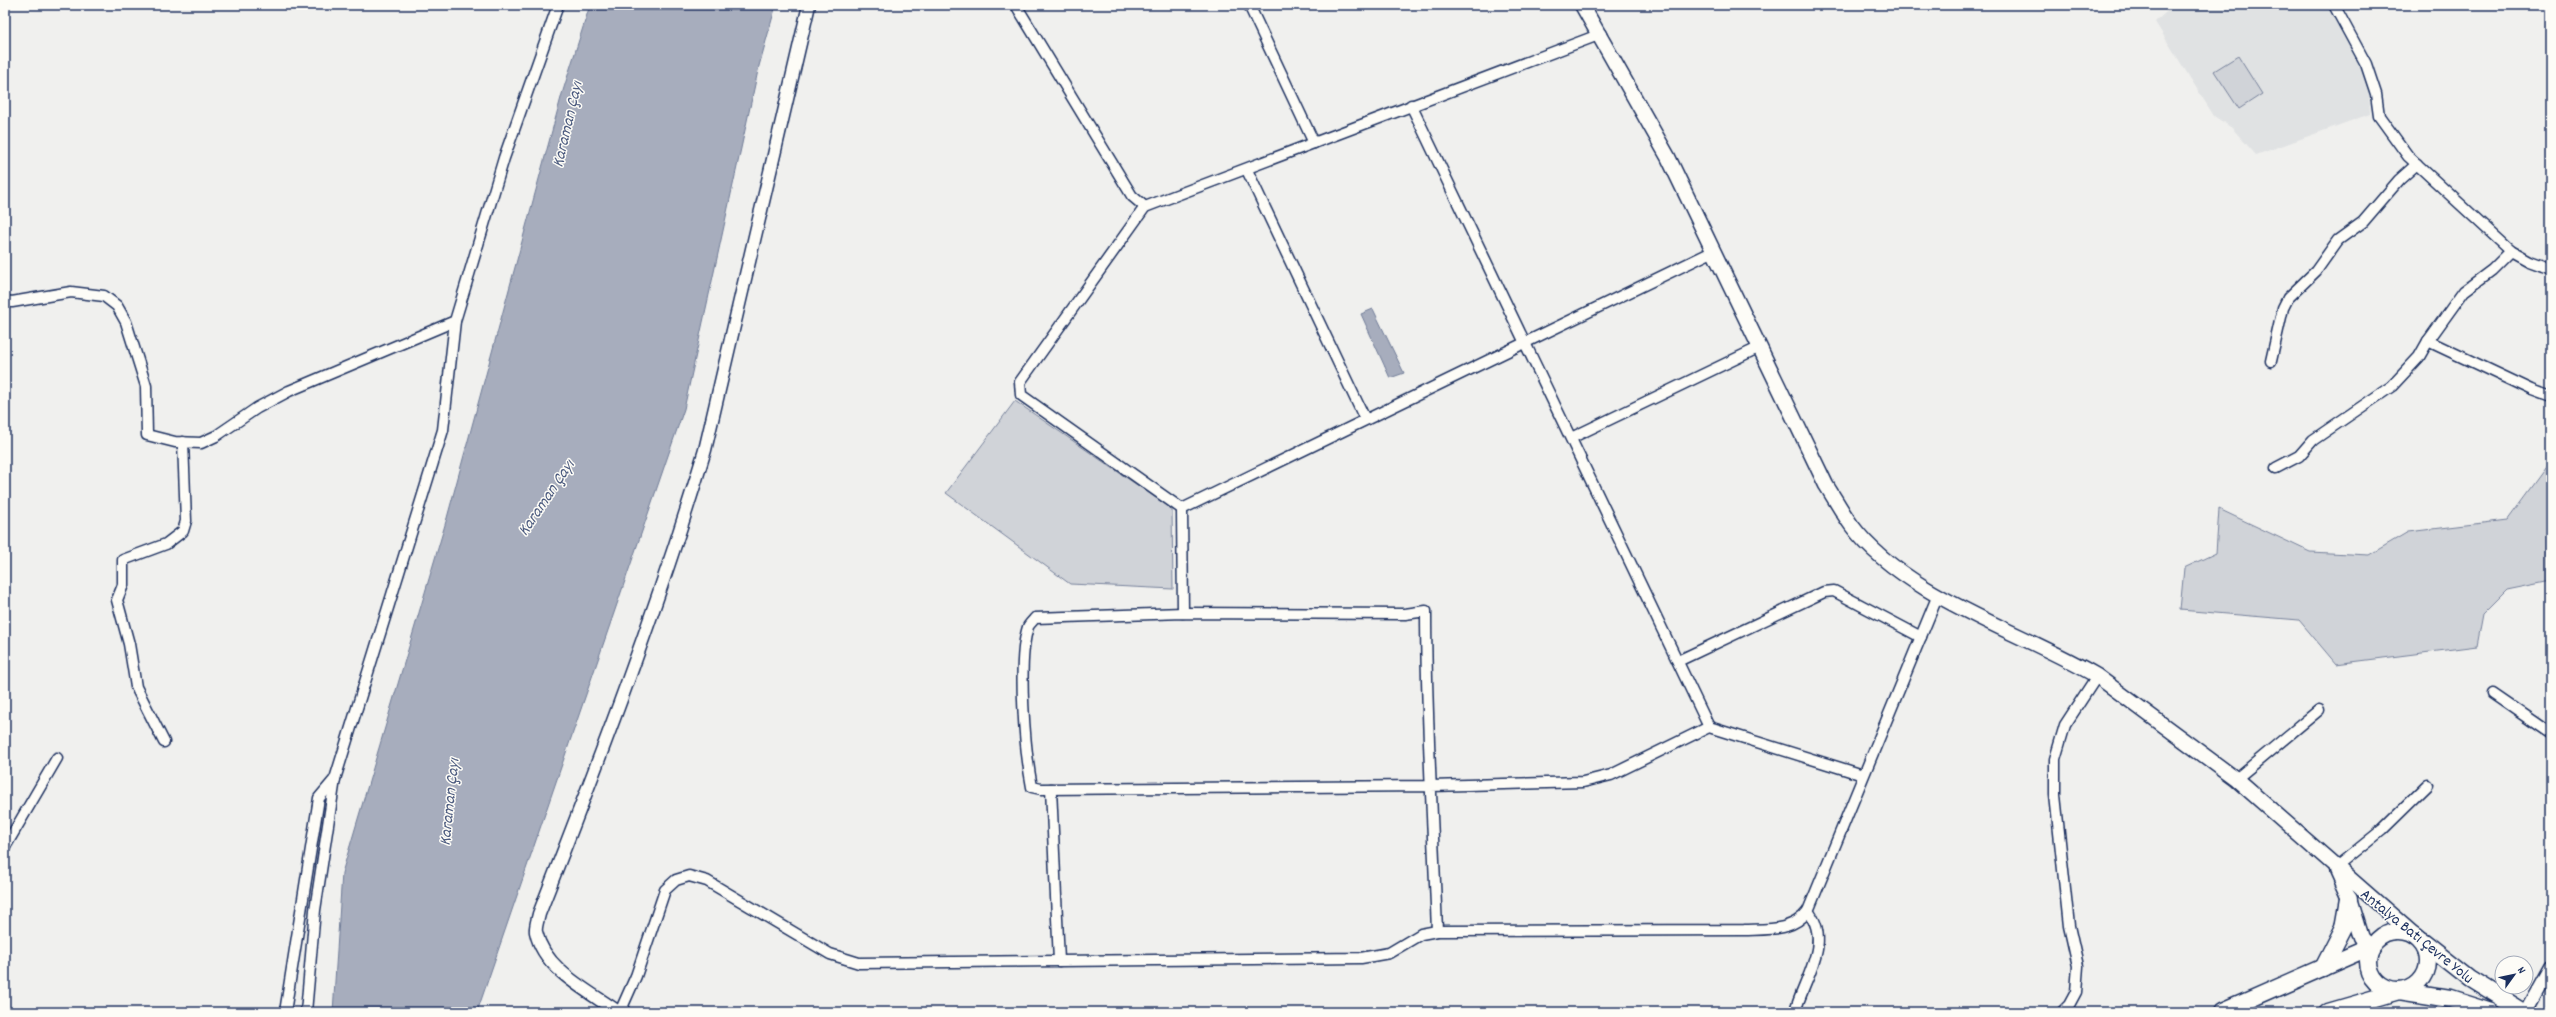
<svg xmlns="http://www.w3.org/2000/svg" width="2556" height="1017" viewBox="0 0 2556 1017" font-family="Dekko,sans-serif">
<rect width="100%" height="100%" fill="#f0f0ee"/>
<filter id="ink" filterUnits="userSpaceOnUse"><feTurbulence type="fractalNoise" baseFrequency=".025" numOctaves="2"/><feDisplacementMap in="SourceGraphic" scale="8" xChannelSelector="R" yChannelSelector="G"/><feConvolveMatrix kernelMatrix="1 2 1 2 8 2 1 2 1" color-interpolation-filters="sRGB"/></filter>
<g filter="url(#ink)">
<polygon fill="#e0e2e3" points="2174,5 2328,5 2361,63 2369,86 2370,114 2256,155 2232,128 2214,116 2155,22"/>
<g fill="#d0d3d8" stroke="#76819b">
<polygon points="2238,56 2262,94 2239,109 2214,71"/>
<polygon points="1015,401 1172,509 1173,589 1070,584 946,493"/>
<polygon points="2551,460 2551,581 2507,590 2483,614 2477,646 2336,664 2299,620 2180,610 2184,568 2216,553 2219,509 2310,552 2369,555 2408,532 2507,520"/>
</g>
<g fill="#a7adbd" stroke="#6f7b97">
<polygon points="590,5 776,5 759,66 684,409 477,1012 333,1012 342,873 447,518 562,94"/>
<polygon points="1373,309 1404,373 1390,378 1361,314"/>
</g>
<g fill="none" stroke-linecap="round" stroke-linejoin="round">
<defs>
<g id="minor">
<polyline points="1016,5 1132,196 1145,207 1601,34"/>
<polyline points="1249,5 1314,143"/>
<polyline points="2334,5 2366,64 2376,94 2379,116 2408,156 2511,251 2529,261 2551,269"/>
<polyline points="1411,105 1709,727"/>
<polyline points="1247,170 1365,419"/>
<polyline points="1145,207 1020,382 1021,395 1182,509"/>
<polyline points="5,301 12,302 71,292 104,296 117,306 126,322 146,386 147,435 175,442 201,443 216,436 257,408 289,391 455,321 504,158 558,5"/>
<polyline points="2428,341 2464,291 2492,270 2511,251"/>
<polyline points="2271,361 2283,308 2288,298 2316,271 2338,240 2363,222 2399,180 2417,164"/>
<polyline points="1571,438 1760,347"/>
<polyline points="2276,468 2299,456 2313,440 2392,386 2419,357 2428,341 2532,390 2551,397"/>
<polyline points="1183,613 1182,509 1714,251"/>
<polyline points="1678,661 1824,592 1834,591 1921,637"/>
<polyline points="2493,694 2551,734"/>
<polyline points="164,742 136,687 129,644 117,600 123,585 123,560 166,544 183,531 186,521 183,442"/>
<polyline points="2236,779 2319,710"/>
<polyline points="1051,789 1059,961"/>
<polyline points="5,847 57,758"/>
<polyline points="2335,868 2382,830 2428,785"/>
<path d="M 1437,931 C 1433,824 1426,718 1426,611 L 1405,614 L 1183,613 L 1035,618 C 1033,621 1029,624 1028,627 C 1017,661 1025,751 1032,787 L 1041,789 L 1431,786 L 1583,782 L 1611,775 L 1709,727 L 1863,775"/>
<polyline points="285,1012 319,798 335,779"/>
<polyline points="306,1012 315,910 335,779 443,430 455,321"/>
<path d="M 620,1012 L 636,976 L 665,890 L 676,880 L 689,876 L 707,881 L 830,954 L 859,963 L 1361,958 L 1389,953 L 1421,934 L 1437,931 L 1744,930 C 1767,929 1792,932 1808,911 L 1938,595"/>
<path d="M 1795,1012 C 1804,979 1833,942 1808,911"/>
<polyline points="2062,1012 2069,1005 2076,992 2078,966 2069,926 2055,795 2055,759 2065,725 2097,676"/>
</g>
<g id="tertiary">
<path d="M 618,1012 C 589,991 544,970 536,932 C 535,927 538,919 539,914 C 599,761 658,607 705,450 L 809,5"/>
<polyline points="2526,1012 2551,967"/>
</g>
<g id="secondary">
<path d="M 1582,5 L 1668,157 L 1826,485 C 1835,499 1843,514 1852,526 C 1904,596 2023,632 2097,676 L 2236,779 L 2420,940"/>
<polyline points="2336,870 2349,899 2361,938 2370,947"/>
</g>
<g id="trunk">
<circle cx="2398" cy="961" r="30"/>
<polyline points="2423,942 2470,979 2523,1012"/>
<polyline points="2323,968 2344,927 2349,899"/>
<polyline points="2222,1012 2370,947"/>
<polyline points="2327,1012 2399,991 2450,999 2491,1012"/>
</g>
</defs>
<use href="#minor" stroke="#1b2f5e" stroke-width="13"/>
<use href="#tertiary" stroke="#1b2f5e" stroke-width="15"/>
<use href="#secondary" stroke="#1b2f5e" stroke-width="17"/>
<use href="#trunk" stroke="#1b2f5e" stroke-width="19"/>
<use href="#minor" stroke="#fdfcf7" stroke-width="10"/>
<use href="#tertiary" stroke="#fdfcf7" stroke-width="12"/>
<use href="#secondary" stroke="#fdfcf7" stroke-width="14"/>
<use href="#trunk" stroke="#fdfcf7" stroke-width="16"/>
</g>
</g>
<g text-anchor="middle" stroke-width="3" stroke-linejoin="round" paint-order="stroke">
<g font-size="16" fill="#1b2f5e" stroke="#fdfcf7">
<text transform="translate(2418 935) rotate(39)" y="6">Antalya Batı Çevre Yolu</text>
</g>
<g font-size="17" font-style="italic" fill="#4c5b7f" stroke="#fdfcf7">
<text transform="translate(566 124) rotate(-77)" y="6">Karaman Çayı</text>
<text transform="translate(545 497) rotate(-56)" y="6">Karaman Çayı</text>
<text transform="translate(448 802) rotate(-84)" y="6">Karaman Çayı</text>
</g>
</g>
<rect width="2556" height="1017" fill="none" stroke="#fdfcf7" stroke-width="20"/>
<rect x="10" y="10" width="2536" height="997" fill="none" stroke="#1b2f5e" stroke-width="1.5" filter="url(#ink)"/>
<g transform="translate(2514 975) rotate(57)"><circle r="19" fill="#fdfcf7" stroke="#a3aaba"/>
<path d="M0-3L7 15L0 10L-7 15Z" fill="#1b2f5e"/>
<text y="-6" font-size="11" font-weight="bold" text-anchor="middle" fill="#1b2f5e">N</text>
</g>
</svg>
